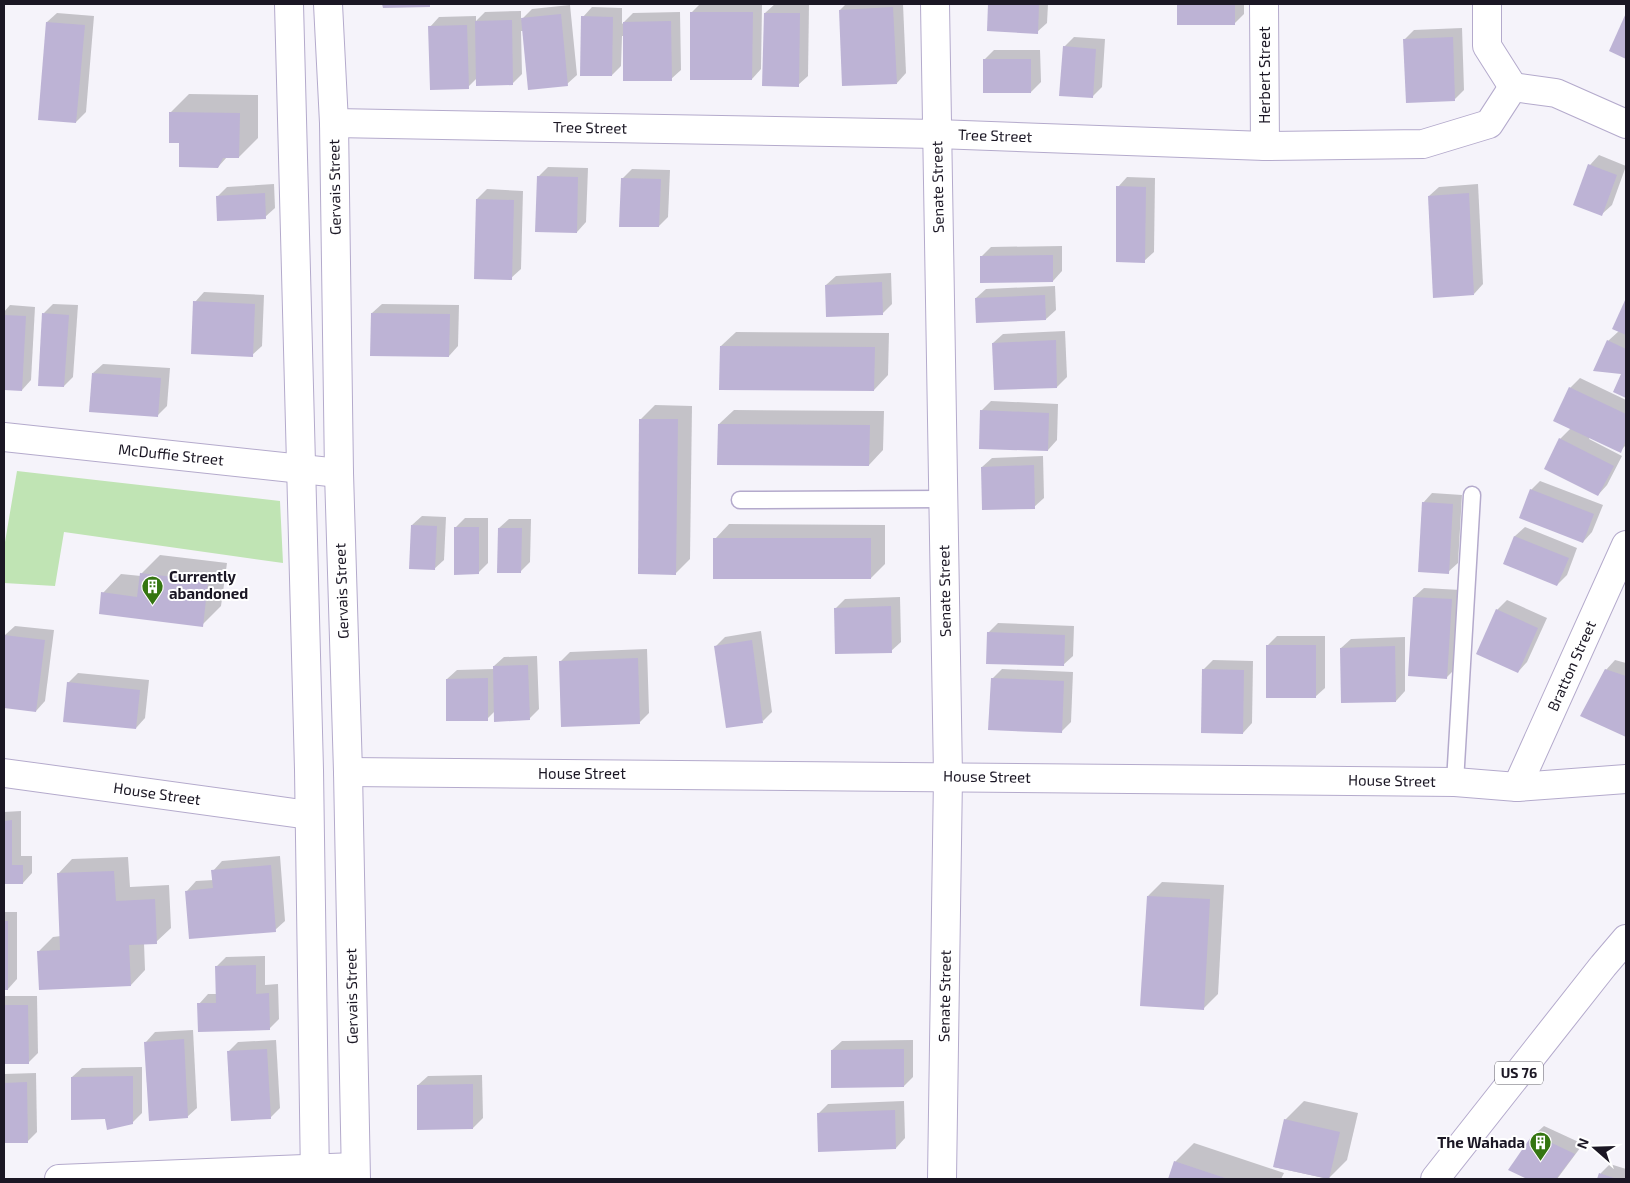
<svg xmlns="http://www.w3.org/2000/svg" width="1630" height="1183" viewBox="0 0 1630 1183" font-family="'Exo 2',sans-serif">
<rect width="100%" height="100%" fill="#f5f3fa"/>
<polygon fill="#c0e4b4" points="17,471 280,501 283,563 64,532 55,586 4,583 4,548"/>
<g fill="#0003">
<polygon points="384,4 431,4 430,5 384,7"/>
<polygon points="700,4 762,4 761,69 752,79 691,13"/>
<polygon points="775,4 809,4 808,76 798,85 765,13"/>
<polygon points="846,4 903,4 906,73 897,83 840,10"/>
<polygon points="989,4 1048,4 1047,23 1037,32 988,30"/>
<polygon points="1178,4 1244,4 1244,14 1234,24 1178,24"/>
<polygon points="570,5 577,75 567,84 523,31 521,31 522,74 513,83 477,78 468,87 430,27 439,17 476,16 476,21 485,12 521,11 521,20 532,9"/>
<polygon points="592,7 622,8 622,24 633,13 680,12 681,70 671,79 624,36 622,36 621,66 612,75 583,17"/>
<polygon points="57,13 94,16 86,112 76,122 47,22"/>
<polygon points="1462,28 1464,90 1455,99 1405,39 1414,30"/>
<polygon points="1074,37 1105,39 1102,87 1092,97 1064,47"/>
<polygon points="994,50 1040,50 1041,82 1031,92 984,60"/>
<polygon points="189,94 258,95 258,138 239,157 227,157 218,167 181,142 170,113"/>
<polygon points="1599,155 1626,166 1612,205 1602,214 1590,165"/>
<polygon points="548,167 588,168 586,222 577,232 538,177"/>
<polygon points="632,169 670,170 668,217 659,226 622,179"/>
<polygon points="1127,177 1155,178 1154,252 1144,261 1118,187"/>
<polygon points="274,184 275,208 265,217 218,196 227,187"/>
<polygon points="1478,184 1483,284 1474,294 1429,196 1439,187"/>
<polygon points="487,189 523,191 521,269 511,278 477,199"/>
<polygon points="1062,246 1062,271 1053,281 981,257 991,247"/>
<polygon points="891,273 892,304 883,313 826,285 836,276"/>
<polygon points="1055,286 1056,310 1046,319 976,298 986,289"/>
<polygon points="204,292 264,295 262,346 252,355 195,302"/>
<polygon points="1626,301 1626,397 1614,391 1623,373 1608,341 1619,331 1614,328"/>
<polygon points="53,304 78,305 73,377 64,386 44,313"/>
<polygon points="382,304 459,305 458,346 449,356 372,313"/>
<polygon points="10,305 35,307 31,380 22,390 4,389 4,312"/>
<polygon points="1065,331 1067,377 1057,387 993,343 1003,334"/>
<polygon points="736,332 889,333 888,375 874,390 721,346"/>
<polygon points="103,364 170,368 167,406 157,416 93,373"/>
<polygon points="1580,378 1626,400 1626,445 1620,451 1590,437 1589,439 1622,456 1607,485 1598,495 1560,439 1571,428 1570,388"/>
<polygon points="991,401 1058,404 1057,440 1048,450 981,411"/>
<polygon points="655,405 692,406 690,559 676,573 640,420"/>
<polygon points="734,410 884,411 883,450 869,465 719,424"/>
<polygon points="1043,456 1044,498 1034,507 982,467 992,458"/>
<polygon points="1540,481 1603,505 1592,532 1583,542 1531,490"/>
<polygon points="1432,493 1462,495 1458,563 1448,572 1423,503"/>
<polygon points="422,516 446,517 444,560 434,569 412,525"/>
<polygon points="465,518 488,518 488,563 478,573 456,527"/>
<polygon points="509,519 531,519 530,562 520,572 499,528"/>
<polygon points="729,524 885,525 885,564 871,578 715,539"/>
<polygon points="1525,527 1577,548 1567,575 1557,585 1504,563 1515,536"/>
<polygon points="160,555 227,563 221,606 202,625 103,593 121,574 141,576 141,574"/>
<polygon points="1424,588 1461,590 1456,668 1447,677 1414,597"/>
<polygon points="900,597 901,642 891,651 835,609 845,599"/>
<polygon points="1507,600 1547,618 1527,662 1518,672 1497,610"/>
<polygon points="998,623 1074,626 1073,656 1063,665 988,633"/>
<polygon points="15,626 54,630 45,701 36,711 4,707 5,635"/>
<polygon points="761,631 772,712 763,721 716,646 725,637"/>
<polygon points="1277,636 1325,636 1325,688 1315,697 1268,645"/>
<polygon points="1405,637 1405,691 1396,701 1341,648 1351,639"/>
<polygon points="647,649 649,713 640,722 560,662 570,652"/>
<polygon points="537,656 539,709 529,719 495,711 487,719 447,679 457,670 494,669 494,666 504,657"/>
<polygon points="1213,660 1253,661 1252,723 1243,733 1203,670"/>
<polygon points="1615,660 1626,663 1626,735 1582,715 1606,670"/>
<polygon points="1002,669 1073,672 1071,722 1061,732 992,679"/>
<polygon points="78,673 149,680 145,718 136,728 68,683"/>
<polygon points="21,811 21,856 32,856 32,873 23,883 4,883 4,812"/>
<polygon points="280,856 285,921 275,930 187,891 196,881 214,880 213,871 222,861"/>
<polygon points="128,857 130,887 169,885 171,928 156,942 144,943 145,970 131,985 39,951 53,937 61,936 58,874 72,859"/>
<polygon points="1162,882 1224,885 1218,994 1204,1008 1148,896"/>
<polygon points="4,912 17,912 17,979 8,989 4,989"/>
<polygon points="265,956 265,985 278,984 279,1019 269,1029 199,1004 208,994 217,994 216,967 226,957"/>
<polygon points="4,996 37,996 38,1053 28,1063 4,1063"/>
<polygon points="193,1030 197,1108 187,1117 146,1042 155,1032"/>
<polygon points="276,1040 280,1108 270,1118 228,1052 238,1042"/>
<polygon points="913,1040 913,1077 904,1086 832,1050 842,1041"/>
<polygon points="142,1067 142,1113 132,1123 106,1118 72,1077 82,1068"/>
<polygon points="36,1073 37,1132 28,1141 4,1142 4,1074"/>
<polygon points="482,1075 483,1118 473,1128 418,1085 428,1076"/>
<polygon points="904,1101 905,1138 896,1148 818,1114 828,1104"/>
<polygon points="1304,1101 1358,1113 1347,1160 1328,1179 1274,1167 1285,1120"/>
<polygon points="1544,1126 1583,1144 1557,1179 1530,1179 1510,1169 1534,1135"/>
<polygon points="1194,1143 1284,1173 1281,1179 1169,1179 1175,1162"/>
<polygon points="1610,1164 1626,1169 1626,1179 1599,1179 1601,1173"/>
</g>
<g fill="#bdb3d5">
<polygon points="382,4 430,4 430,7 383,8"/>
<polygon points="988,4 1039,4 1038,34 987,31"/>
<rect x="1177" y="4" width="58" height="21"/>
<polygon points="893,7 897,84 842,86 839,10"/>
<polygon points="690,12 753,12 752,80 690,80"/>
<polygon points="764,13 800,13 799,87 762,86"/>
<polygon points="1626,13 1626,59 1609,51"/>
<polygon points="561,14 568,86 528,90 521,18"/>
<polygon points="581,16 613,17 612,76 580,76"/>
<polygon points="512,20 513,85 476,86 475,21"/>
<polygon points="671,21 672,81 623,81 623,22"/>
<polygon points="46,22 85,25 76,123 38,120"/>
<polygon points="467,25 469,89 430,90 428,26"/>
<polygon points="1453,37 1455,101 1406,103 1403,39"/>
<polygon points="1063,46 1096,49 1093,98 1059,96"/>
<rect x="983" y="59" width="48" height="34"/>
<polygon points="169,112 240,113 239,158 223,158 218,168 179,167 179,143 169,143"/>
<polygon points="1588,164 1617,175 1602,216 1573,205"/>
<polygon points="537,176 578,177 577,233 535,232"/>
<polygon points="621,178 661,179 659,227 619,227"/>
<polygon points="1116,186 1146,187 1145,263 1116,262"/>
<polygon points="265,193 266,219 217,221 216,196"/>
<polygon points="1469,193 1474,295 1433,298 1428,196"/>
<polygon points="476,199 514,200 512,280 474,279"/>
<polygon points="1053,255 1053,282 980,283 980,256"/>
<polygon points="882,282 883,315 826,317 825,285"/>
<polygon points="1045,295 1046,320 976,323 975,298"/>
<polygon points="1626,298 1626,335 1612,329"/>
<polygon points="193,301 255,304 253,357 191,354"/>
<polygon points="42,313 69,315 64,387 38,386"/>
<polygon points="371,313 450,314 449,357 370,356"/>
<polygon points="4,315 26,316 22,391 4,390"/>
<polygon points="1056,340 1057,388 994,390 992,343"/>
<polygon points="1607,340 1626,349 1626,398 1613,392 1621,374 1593,371"/>
<polygon points="720,346 875,347 874,391 719,390"/>
<polygon points="92,373 161,378 158,417 89,412"/>
<polygon points="1569,387 1626,414 1626,440 1621,453 1553,421"/>
<polygon points="980,410 1049,413 1048,451 979,449"/>
<polygon points="639,419 678,419 676,575 638,574"/>
<polygon points="718,424 870,425 869,466 717,465"/>
<polygon points="1559,438 1614,466 1598,496 1544,469"/>
<polygon points="1034,465 1035,509 982,510 981,467"/>
<polygon points="1530,489 1594,514 1583,543 1519,518"/>
<polygon points="1422,502 1453,504 1449,574 1418,572"/>
<polygon points="411,525 437,526 435,570 409,569"/>
<polygon points="454,527 479,527 479,574 454,575"/>
<polygon points="498,528 522,528 521,573 497,573"/>
<polygon points="1514,536 1569,558 1557,586 1503,564"/>
<rect x="713" y="538" width="158" height="41"/>
<polygon points="140,573 208,581 203,627 99,614 101,592 137,597"/>
<polygon points="1413,597 1452,599 1447,679 1408,676"/>
<polygon points="891,606 892,653 835,654 834,608"/>
<polygon points="1496,609 1538,628 1518,673 1476,654"/>
<polygon points="987,632 1065,635 1064,666 986,664"/>
<polygon points="4,635 45,640 36,712 4,708"/>
<polygon points="752,640 763,723 726,728 714,646"/>
<rect x="1266" y="645" width="50" height="53"/>
<polygon points="1395,646 1396,702 1341,703 1340,648"/>
<polygon points="638,658 640,724 561,727 559,661"/>
<polygon points="528,665 530,720 494,722 493,666"/>
<polygon points="1202,669 1244,670 1243,734 1201,733"/>
<polygon points="1605,669 1626,676 1626,737 1580,716"/>
<polygon points="488,678 488,721 446,721 446,679"/>
<polygon points="991,678 1064,681 1062,733 988,730"/>
<polygon points="67,682 140,690 136,729 63,722"/>
<polygon points="12,820 12,865 23,865 23,884 4,884 4,821"/>
<polygon points="271,865 276,932 189,939 185,891 213,888 211,870"/>
<polygon points="114,871 116,901 155,899 157,944 129,945 131,986 39,990 37,951 60,950 57,873"/>
<polygon points="1147,896 1210,899 1204,1010 1140,1006"/>
<rect x="4" y="921" width="4" height="69"/>
<polygon points="256,965 256,994 269,993 270,1030 198,1032 197,1003 216,1003 215,966"/>
<polygon points="4,1005 28,1005 29,1064 4,1064"/>
<polygon points="184,1039 188,1118 149,1121 144,1042"/>
<polygon points="267,1049 271,1119 231,1121 227,1051"/>
<polygon points="904,1049 904,1087 831,1088 831,1050"/>
<polygon points="133,1076 133,1124 107,1130 105,1119 71,1120 71,1077"/>
<polygon points="27,1082 28,1143 4,1143 4,1083"/>
<polygon points="473,1084 473,1129 417,1130 417,1085"/>
<polygon points="895,1110 896,1149 818,1152 817,1113"/>
<polygon points="1284,1119 1340,1132 1329,1179 1273,1167"/>
<polygon points="1533,1134 1575,1154 1556,1179 1527,1179 1508,1170"/>
<polygon points="1174,1161 1228,1179 1168,1179"/>
<polygon points="1599,1173 1617,1179 1597,1179"/>
</g>
<g fill="none" stroke-linecap="round" stroke-linejoin="round">
<defs>
<g id="service">
<polyline points="740,500 943,499"/>
<polyline points="1455,782 1472,495"/>
</g>
<g id="minor">
<polyline points="935,4 948,776 942,1179"/>
<polyline points="1264,4 1265,146"/>
<polyline points="1487,4 1487,46 1513,87"/>
<polyline points="1513,87 1556,93 1626,124"/>
<polyline points="334,123 937,134 1265,146 1423,144 1489,124 1513,87"/>
<polyline points="4,437 339,473"/>
<polyline points="348,772 1455,782 1517,787 1626,779"/>
<polyline points="4,773 309,815"/>
<polyline points="1517,787 1626,545"/>
<polyline points="59,1179 355,1167"/>
</g>
<g id="secondary">
<polyline points="289,4 309,770 315,1179"/>
<polyline points="328,4 334,123 339,473 348,772 356,1179"/>
</g>
<polyline id="primary" points="1435,1179 1603,966 1626,939"/>
</defs>
<use href="#service" stroke="#b4aacc" stroke-width="19"/>
<use href="#minor" stroke="#b4aacc" stroke-width="30"/>
<use href="#secondary" stroke="#b4aacc" stroke-width="30"/>
<use href="#primary" stroke="#b4aacc" stroke-width="30"/>
<use href="#service" stroke="#fff" stroke-width="16"/>
<use href="#minor" stroke="#fff" stroke-width="28"/>
<use href="#secondary" stroke="#fff" stroke-width="28"/>
<use href="#primary" stroke="#fff" stroke-width="28"/>
</g>
<defs>
<symbol id="building-pin" viewBox="-11 -11 22 30"><path d="M0 17L-7.5 6A9.5 9.5 0 1 1 7.5 6Z" fill="#347511" stroke="#fff"/><path d="M-4-6H4V6H1V3H-1V6H-4ZM-2.5-4.3h1.7v1.8h-1.7ZM.8-4.3h1.7v1.8H.8ZM-2.5-1h1.7V.8h-1.7ZM.8-1h1.7V.8H.8Z" fill="#fff"/></symbol>
</defs>
<g fill-rule="evenodd">
<use href="#building-pin" x="140" y="574" width="25" height="34"/>
<use href="#building-pin" x="1528" y="1130" width="25" height="34"/>
</g>
<g text-anchor="middle" stroke-width="4" stroke-linejoin="round" paint-order="stroke">
<rect fill="#fff" stroke="#5f5d66" stroke-width="1" x="1495" y="1061.5" width="48" height="23" rx="4"/>
<g font-size="14" font-weight="bold" fill="#1b1724">
<text x="1519" y="1078">US 76</text>
</g>
<g font-size="15" fill="#1b1724" stroke="#fff">
<text transform="translate(1265 75) rotate(-90)" y="5">Herbert Street</text>
<text transform="translate(590 128) rotate(1)" y="5">Tree Street</text>
<text transform="translate(995 136) rotate(2)" y="5">Tree Street</text>
<text transform="translate(335 187) rotate(-91)" y="5">Gervais Street</text>
<text transform="translate(938 187) rotate(-91)" y="5">Senate Street</text>
<text transform="translate(171 455) rotate(6)" y="5">McDuffie Street</text>
<text transform="translate(342 591) rotate(-92)" y="5">Gervais Street</text>
<text transform="translate(945 591) rotate(-91)" y="5">Senate Street</text>
<text transform="translate(1572 666) rotate(-66)" y="5">Bratton Street</text>
<text x="582" y="779">House Street</text>
<text transform="translate(987 777) rotate(1)" y="5">House Street</text>
<text transform="translate(1392 781) rotate(1)" y="5">House Street</text>
<text transform="translate(157 794) rotate(8)" y="5">House Street</text>
<text transform="translate(352 996) rotate(-91)" y="5">Gervais Street</text>
<text transform="translate(945 996) rotate(-89)" y="5">Senate Street</text>
</g>
<g font-size="15" font-weight="bold" fill="#1b1724" stroke="#fff" text-anchor="start">
<text x="169" y="582">Currently<tspan x="169" dy="17">abandoned</tspan></text>
<text x="1525" y="1148" text-anchor="end">The Wahada</text>
</g>
</g>
<rect width="1630" height="1183" fill="none" stroke="#1b1724" stroke-width="10"/>
<g transform="translate(1595 1148) rotate(290)" stroke="#ffffff" stroke-width="4" paint-order="stroke">
<path d="M0-4L9 19L0 12L-9 19Z" fill="#1b1724"/>
<text y="-8" font-size="14" font-weight="bold" text-anchor="middle" fill="#1b1724">N</text>
</g>
</svg>
